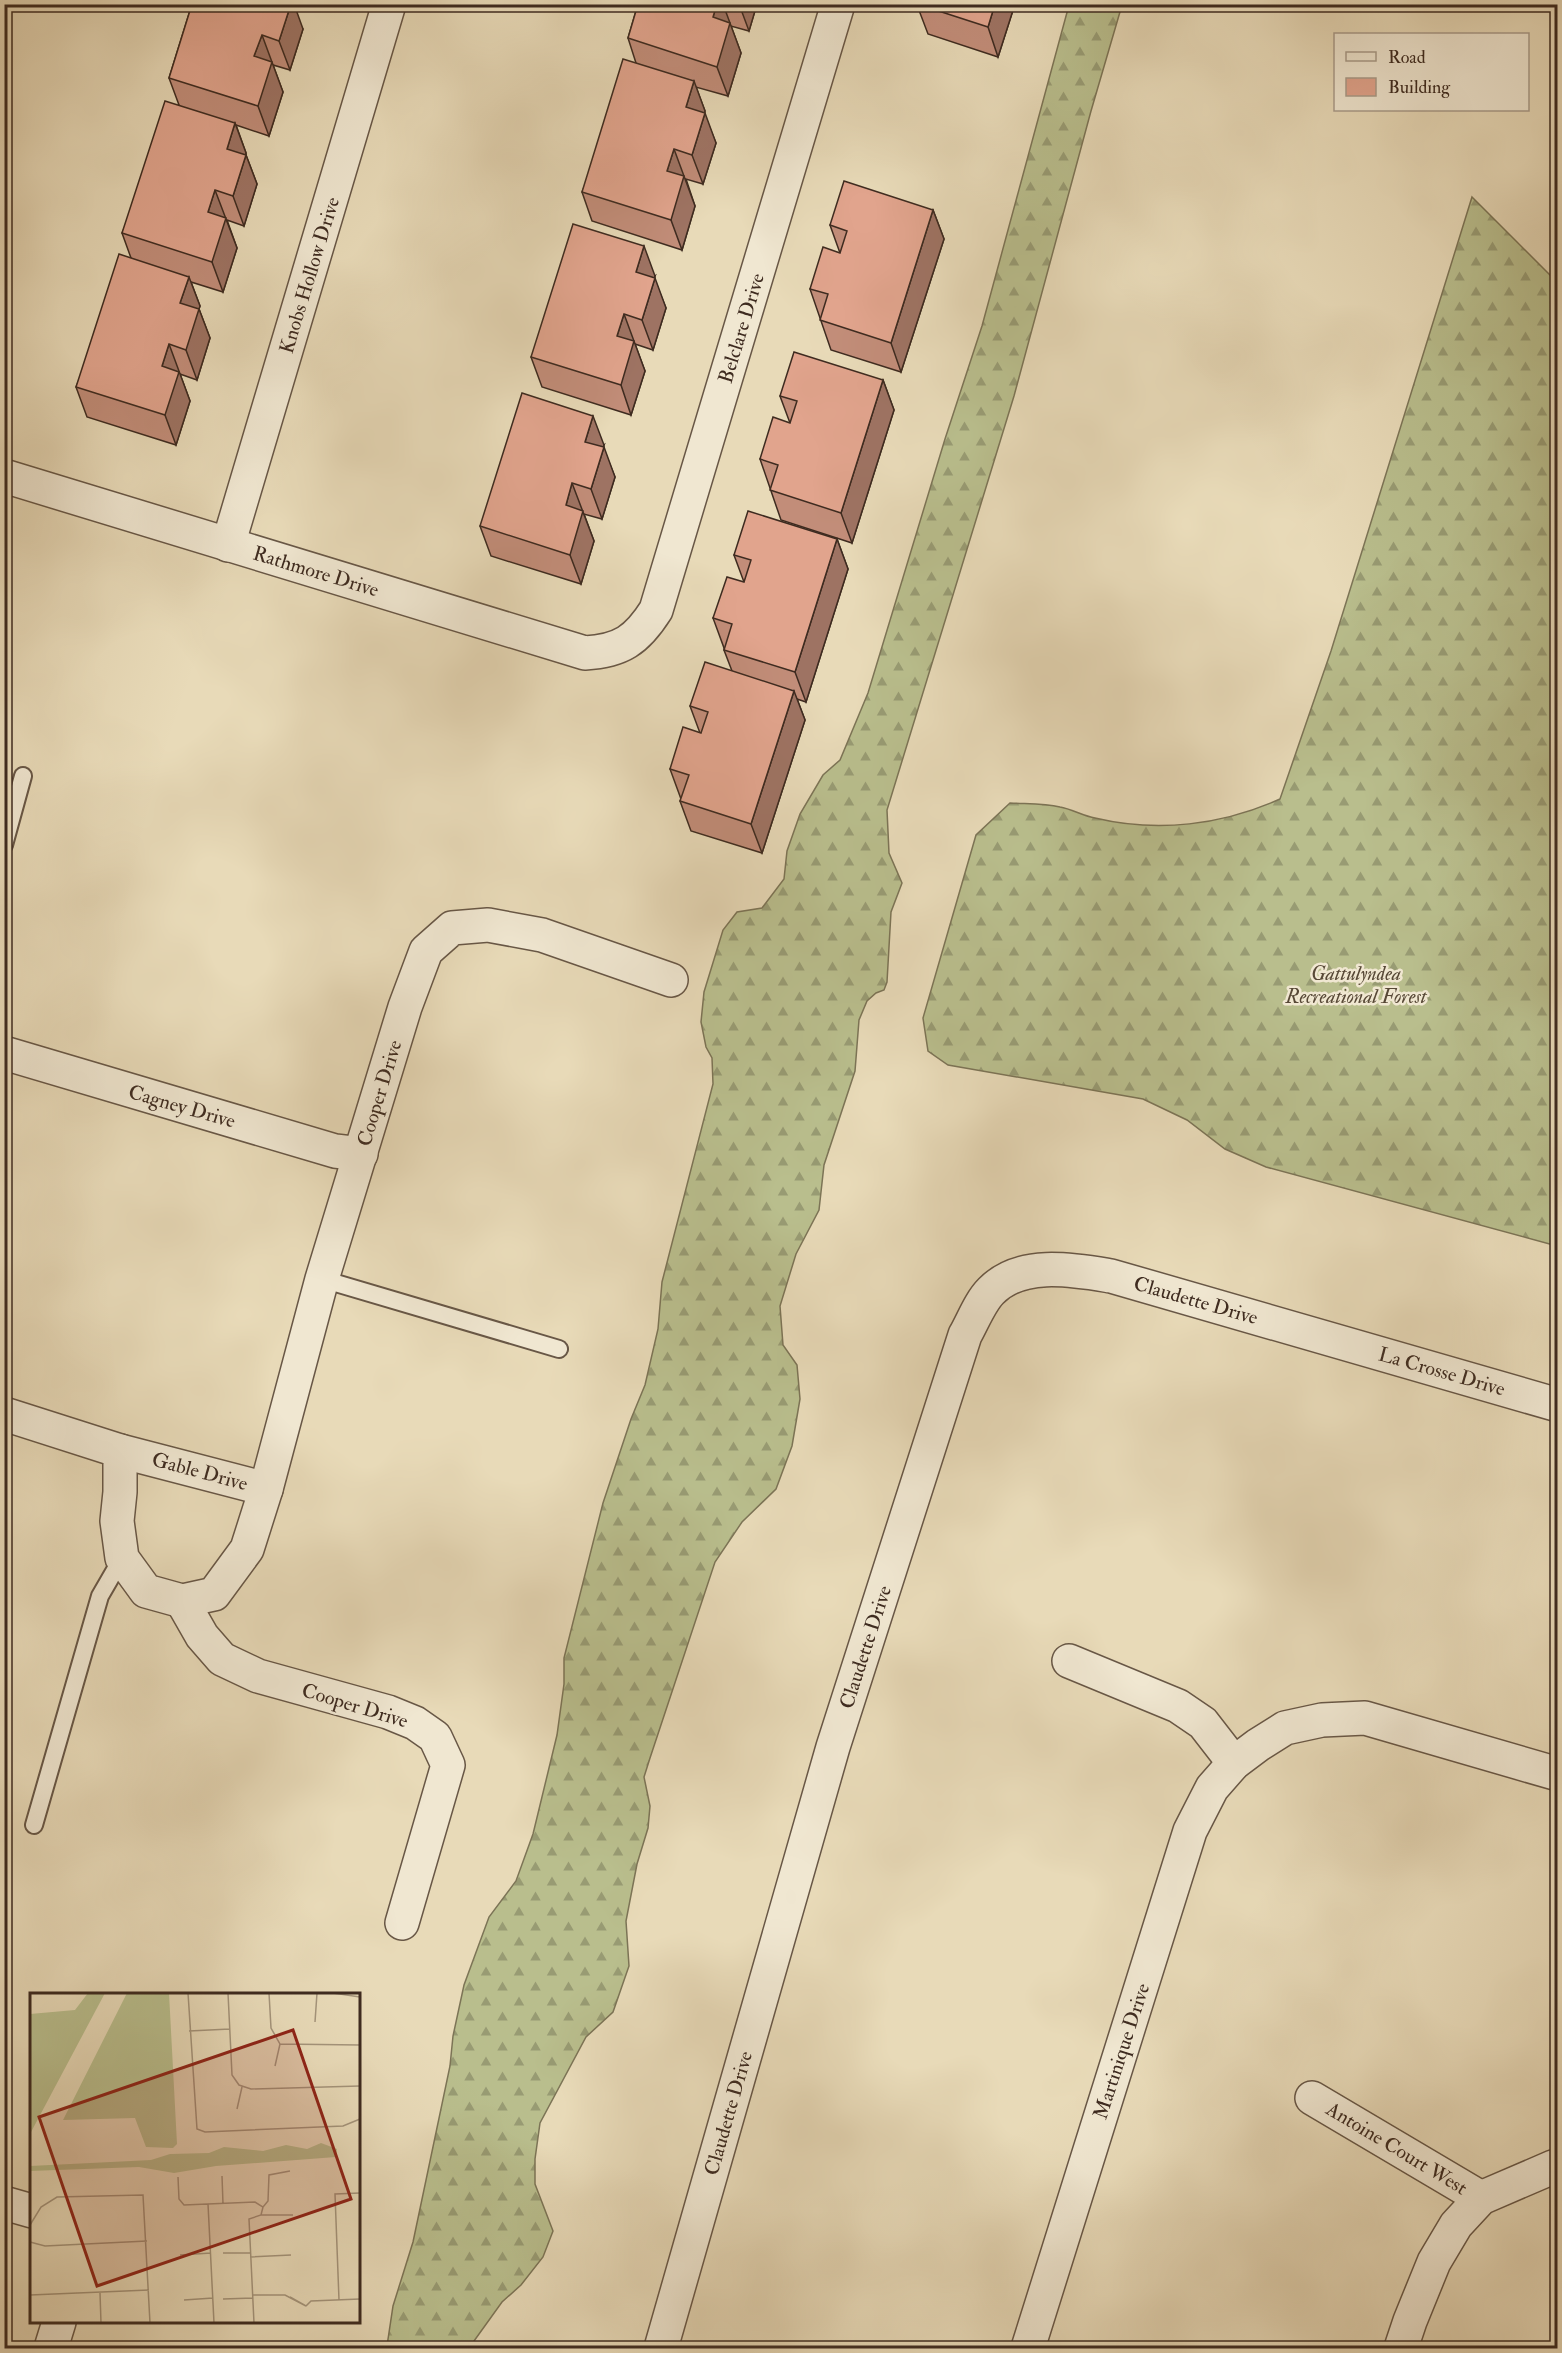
<svg xmlns="http://www.w3.org/2000/svg" width="1562" height="2353" viewBox="0 0 1562 2353" font-family="'IM FELL Double Pica',serif">
<defs>
<pattern id="forest-firs" width="22" height="20" patternUnits="userSpaceOnUse" patternTransform="scale(1.5)"><rect width="22" height="20" fill="#b9be8d"/><path d="M5 1l3.5 6h-7zM16 11l3.5 6h-7z" fill="#989b73"/></pattern>
</defs>
<rect width="100%" height="100%" fill="#e8dab8"/>
<filter id="stains"><feTurbulence type="fractalNoise" baseFrequency=".00333" numOctaves="4"/><feColorMatrix values="0 0 0 0 .2 0 0 0 0 .09 0 0 0 0 .02 0 0 0 .5 -.17"/></filter>
<radialGradient id="worn" r=".72"><stop offset=".6" stop-color="#630" stop-opacity="0"/><stop offset="1" stop-color="#630" stop-opacity=".3"/></radialGradient>
<g fill="url(#forest-firs)" stroke="#7c7456" stroke-width="1.5">
<polygon points="1069,5 1122,5 1091,111 1014,396 887,810 889,853 902,883 891,912 887,982 884,990 876,993 867,1001 859,1020 855,1071 824,1165 819,1210 796,1254 780,1306 783,1345 797,1365 800,1399 792,1446 776,1489 742,1522 715,1562 650,1758 644,1777 650,1806 648,1828 637,1864 626,1921 629,1966 613,2012 586,2037 540,2123 535,2159 535,2184 553,2231 543,2257 521,2285 502,2302 469,2348 389,2348 387,2346 393,2306 413,2242 450,2066 453,2036 464,1985 489,1917 516,1881 533,1834 557,1735 564,1684 564,1658 603,1503 631,1419 645,1385 658,1329 662,1282 713,1084 712,1058 706,1047 701,1022 704,992 723,930 737,912 762,908 784,879 787,851 800,814 823,775 840,760 868,693 945,439 982,326"/>
<path d="M 1472,197 L 1557,282 L 1557,1246 L 1266,1167 L 1225,1149 L 1187,1120 L 1143,1099 L 948,1065 L 928,1051 L 923,1018 L 976,835 L 1010,803 C 1026,804 1044,803 1060,807 C 1072,809 1083,816 1095,818 C 1158,833 1222,825 1280,799 L 1331,651 Z"/>
</g>
<g fill="none" stroke-linecap="round" stroke-linejoin="round">
<defs>
<g id="lane">
<polyline points="4,845 23,776"/>
<polyline points="322,1279 559,1349"/>
<polyline points="34,1825 100,1596 122,1558"/>
</g>
<g id="street">
<path d="M 4,476 L 585,653 C 621,651 637,640 656,610 L 838,4"/>
<polyline points="228,545 389,4"/>
<polyline points="4,1053 335,1151 361,1154"/>
<polyline points="4,1414 120,1451 120,1492 117,1521 122,1558 146,1591 182,1601 214,1594 247,1549 266,1489 322,1279 405,1007 426,951 452,928 488,925 542,935 671,980"/>
<polyline points="120,1451 266,1489"/>
<polyline points="182,1601 202,1636 222,1659 258,1676 388,1712 415,1723 435,1737 448,1765 402,1923"/>
<polyline points="1069,1661 1178,1706 1203,1723 1234,1763"/>
<polyline points="1312,2098 1481,2198"/>
<polyline points="4,2203 32,2211"/>
<polyline points="51,2348 59,2322"/>
<path d="M 661,2348 L 833,1747 L 965,1335 C 973,1321 980,1302 991,1291 C 1021,1260 1074,1270 1111,1276 L 1558,1405"/>
<polyline points="1028,2348 1190,1831 1212,1788 1234,1763 1258,1745 1285,1728 1322,1720 1365,1718 1558,1774"/>
<polyline points="1401,2348 1410,2321 1434,2262 1456,2225 1481,2198 1553,2167 1558,2167"/>
</g>
</defs>
<use href="#lane" stroke="#685746" stroke-width="20"/>
<use href="#street" stroke="#685746" stroke-width="36"/>
<use href="#lane" stroke="#f0e7d1" stroke-width="16"/>
<use href="#street" stroke="#f0e7d1" stroke-width="33"/>
</g>
<g fill="#c28d79" stroke="#3e2b20" stroke-width="1.5">
<polygon points="192,4 303,29 290,70 273,65 283,92 269,136 236,125 246,153 246,155 257,184 244,226 227,220 237,248 223,292 191,282 200,306 199,309 210,338 197,380 180,374 190,401 176,445 87,417 76,387 131,258 122,233 179,105 169,78"/>
<polygon points="638,4 757,4 749,31 731,26 741,53 728,96 696,87 705,111 704,113 716,143 703,184 686,179 695,206 682,250 592,221 582,192 636,63 628,38"/>
<polygon points="1015,4 998,57 928,34 917,5"/>
<polygon points="933,210 944,239 901,372 831,350 810,289 840,253 830,225"/>
<polygon points="655,276 654,278 666,308 653,350 635,344 645,371 631,415 542,387 531,357"/>
<polygon points="883,380 894,410 852,543 781,520 760,459 790,423 780,396"/>
<polygon points="604,445 603,447 615,477 602,519 584,514 594,541 581,584 491,556 480,526"/>
<polygon points="837,539 848,569 806,702 797,699 805,720 762,853 691,831 680,801 681,799 670,769 700,733 690,706 732,671 724,650 724,648 713,618 744,582 734,555"/>
</g>
<g fill="#9e7363" stroke="#3e2b20" stroke-width="1.5">
<polygon points="291,4 294,4 303,29 290,70 279,41"/>
<polygon points="717,4 723,4 741,53 728,96 717,67 713,17"/>
<polygon points="739,4 757,4 749,31"/>
<polygon points="995,4 1015,4 998,57 988,27"/>
<polygon points="262,35 283,92 269,136 258,106 254,56"/>
<polygon points="694,81 705,111 697,137 686,107"/>
<polygon points="705,113 716,143 703,184 692,155"/>
<polygon points="235,123 246,153 238,178 227,149"/>
<polygon points="674,149 695,206 682,250 671,220 667,171"/>
<polygon points="246,155 257,184 244,226 233,196"/>
<polygon points="215,190 237,248 223,292 212,262 208,212"/>
<polygon points="933,210 944,239 901,372 891,343"/>
<polygon points="644,246 655,276 647,302 636,272"/>
<polygon points="189,277 200,306 199,309 210,338 197,380 186,350 180,303"/>
<polygon points="655,278 666,308 653,350 642,320"/>
<polygon points="624,314 645,371 631,415 621,385 617,336"/>
<polygon points="169,344 190,401 176,445 165,415 162,366"/>
<polygon points="883,380 894,410 852,543 841,513"/>
<polygon points="593,416 604,445 596,472 585,442"/>
<polygon points="604,447 615,477 602,519 591,489"/>
<polygon points="572,483 594,541 581,584 570,555 566,505"/>
<polygon points="837,539 848,569 806,702 795,672"/>
<polygon points="794,691 805,720 762,853 751,824"/>
</g>
<g fill="#e1a48d" stroke="#3e2b20" stroke-width="1.5">
<polygon points="192,4 291,4 279,41 262,35 254,56 272,62 258,106 169,78"/>
<polygon points="638,4 717,4 713,17 730,23 717,67 628,38"/>
<polygon points="917,4 995,4 988,27"/>
<polygon points="623,59 694,81 686,107 705,113 692,155 674,149 667,171 684,176 671,220 582,192"/>
<polygon points="165,101 235,123 227,149 246,155 233,196 215,190 208,212 226,218 212,262 122,233"/>
<polygon points="844,181 933,210 891,343 820,320 828,294 810,289 823,247 840,253 847,231 830,225"/>
<polygon points="573,224 644,246 636,272 655,278 642,320 624,314 617,336 634,341 621,385 531,357"/>
<polygon points="119,254 189,277 180,303 199,309 186,350 169,344 162,366 179,372 165,415 76,387"/>
<polygon points="794,352 883,380 841,513 770,490 778,465 760,459 773,417 790,423 797,401 780,396"/>
<polygon points="522,393 593,416 585,442 604,447 591,489 572,483 566,505 583,511 570,555 480,526"/>
<polygon points="748,511 837,539 795,672 724,650 732,624 713,618 727,577 744,582 751,560 734,555"/>
<polygon points="705,662 794,691 751,824 680,801 689,775 670,769 683,727 701,733 708,712 690,706"/>
</g>
<g text-anchor="middle" stroke-width="5" stroke-linejoin="round" paint-order="stroke">
<g font-size="20" fill="#3e2b20" stroke="#f0e7d1">
<text transform="translate(309 275) rotate(-73)" y="7">Knobs Hollow Drive</text>
<text transform="translate(741 328) rotate(-73)" y="7">Belclare Drive</text>
<text transform="translate(316 571) rotate(17)" y="7">Rathmore Drive</text>
<text transform="translate(379 1093) rotate(-73)" y="7">Cooper Drive</text>
<text transform="translate(182 1106) rotate(16)" y="7">Cagney Drive</text>
<text transform="translate(1196 1300) rotate(16)" y="7">Claudette Drive</text>
<text transform="translate(1442 1371) rotate(16)" y="7">La Crosse Drive</text>
<text transform="translate(200 1471) rotate(15)" y="7">Gable Drive</text>
<text transform="translate(865 1647) rotate(-72)" y="7">Claudette Drive</text>
<text transform="translate(355 1705) rotate(17)" y="7">Cooper Drive</text>
<text transform="translate(1121 2051) rotate(-72)" y="7">Martinique Drive</text>
<text transform="translate(728 2113) rotate(-74)" y="7">Claudette Drive</text>
<text transform="translate(1397 2148) rotate(31)" y="7">Antoine Court West</text>
</g>
<g font-size="20" font-style="italic" fill="#574836" stroke="#f0e7d1">
<text x="1356" y="980">Gattulyndea<tspan x="1356" dy="23">Recreational Forest</tspan></text>
</g>
</g>
<g transform="translate(30 1993)">
<rect width="330" height="330" fill="#e8dab8"/>
<path d="M 58,0 L 75,0 L 0,141 L 0,21 L 45,17 ZM 97,0 L 139,0 L 147,151 L 143,155 L 116,154 L 105,125 L 33,127 ZM 291,150 L 307,156 L 306,164 L 186,173 L 144,180 L 109,174 L 0,178 L 0,173 L 121,167 L 140,161 L 179,160 L 194,154 L 233,158 L 256,152 L 277,156 Z" fill="#b9be8d"/>
<path fill="none" stroke="#a4947b" stroke-width="1.5" d="M 158,0 L 167,136 L 175,139 L 313,133 L 330,126M 198,0 L 202,82 L 209,92 L 221,96 L 330,93M 239,0 L 241,35 L 250,51 L 330,52M 303,0 L 330,4M 285,29 L 287,0M 159,38 L 200,36M 245,73 L 250,51M 207,116 L 212,94M 192,183 L 193,211M 148,184 L 149,206 L 154,212 L 225,209 L 233,214 L 231,222 L 219,226 L 224,330M 178,211 L 184,330M 233,214 L 238,208 L 239,182 L 260,178M 231,222 L 263,222M 0,232 L 11,214 L 27,204 L 113,202 L 120,330M 0,249 L 15,253 L 117,248M 193,260 L 220,260M 150,262 L 181,260M 220,264 L 261,262M 70,300 L 71,330M 0,302 L 119,297M 222,302 L 255,302 L 276,313M 260,304 L 276,313M 193,306 L 223,305M 154,307 L 183,305M 309,307 L 305,201 L 330,200M 276,313 L 281,308 L 330,306"/>
<path fill="#8f2418" fill-opacity="0.15" stroke="#8f2418" stroke-width="3" d="M 263,37 L 321,206 L 67,293 L 9,124 Z"/>
<rect width="330" height="330" fill="none" stroke="#3e2b20" stroke-width="3"/>
</g>
<rect width="1562" height="2353" fill="none" stroke="#e8dab8" stroke-width="24"/>
<rect x="6" y="6" width="1550" height="2341" fill="none" stroke="#3e2b20" stroke-width="3"/>
<rect x="12" y="12" width="1538" height="2329" fill="none" stroke="#3e2b20" stroke-width="1.5"/>
<rect x="1334" y="33" width="195" height="78" fill="#f0e7d1" stroke="#a99c8a" stroke-width="1.5"/>
<rect x="1346" y="52" width="30" height="9" fill="#f0e7d1" stroke="#a99c8a" stroke-width="1.5"/>
<text x="1388" y="63" font-size="18" fill="#3e2b20">Road</text>
<rect x="1346" y="78" width="30" height="18" fill="#e1a48d" stroke="#a99c8a" stroke-width="1.5"/>
<text x="1388" y="93" font-size="18" fill="#3e2b20">Building</text>
<rect width="100%" height="100%" filter="url(#stains)"/>
<rect width="100%" height="100%" fill="url(#worn)"/>
</svg>
